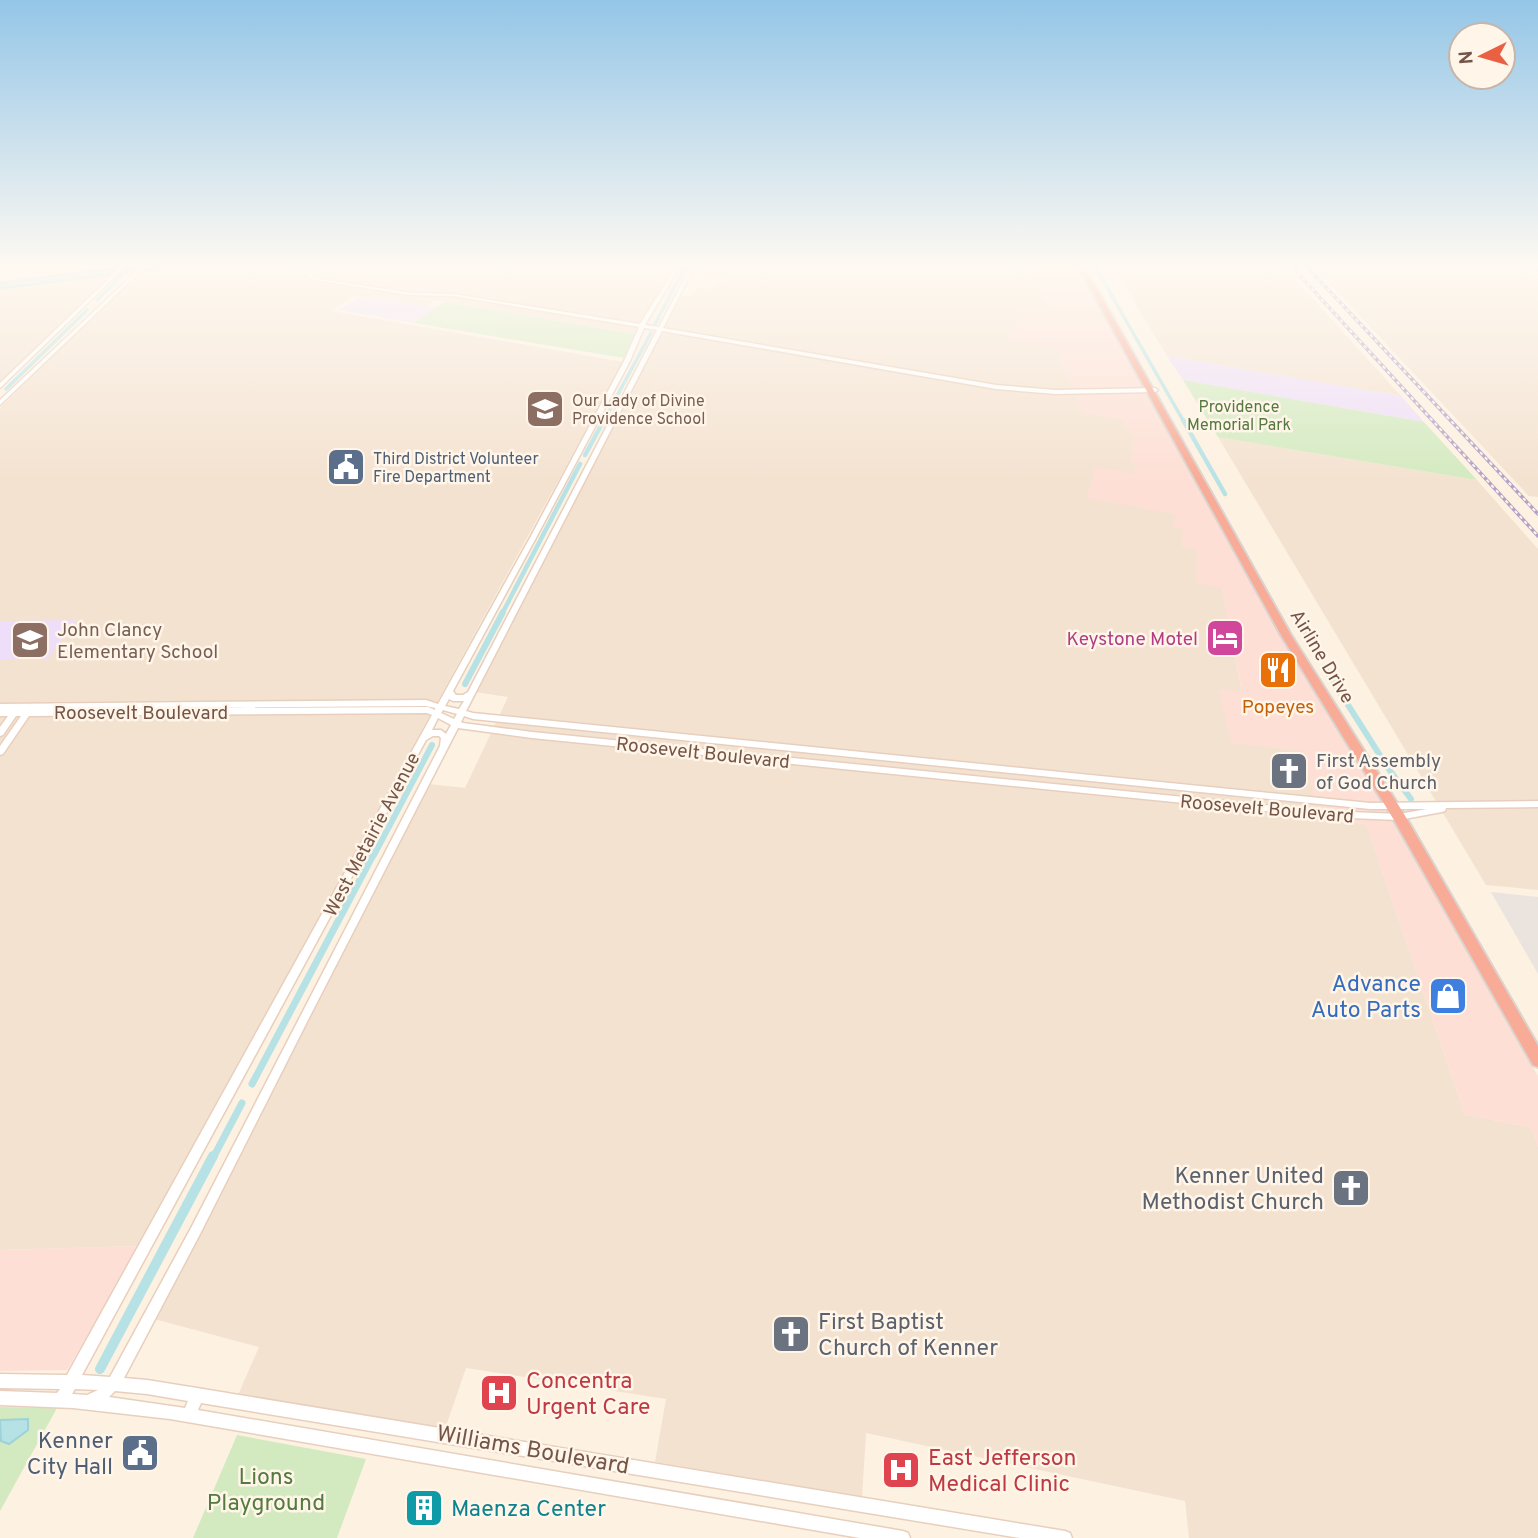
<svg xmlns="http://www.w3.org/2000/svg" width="1538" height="1538" viewBox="0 0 1538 1538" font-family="Overpass,sans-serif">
<rect width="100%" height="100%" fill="#fdf1e1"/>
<g fill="#f4e2d0">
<polygon points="170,268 674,268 634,334 435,300 427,306 356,295 332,311 623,362 140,1246 0,1250 0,408 138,272"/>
<polygon points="717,268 1030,268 1050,311 1084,413 1123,419 1134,439 1131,462 1137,463 1133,475 1176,513 1222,587 1242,693 1219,690 1302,751 1321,819 1366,824 1465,1115 1531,1127 1538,1147 1538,1538 1189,1538 1185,1501 866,1433 862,1497 655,1462 666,1399 466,1368 445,1429 238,1395 259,1347 154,1319 429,784 465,788 508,697 475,692 680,296 691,296 697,287 710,289 724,278 709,275"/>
<polygon points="1114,268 1285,268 1401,396 1167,356"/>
<polygon points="1315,268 1538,268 1538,497 1529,496"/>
<polygon points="120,273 0,386 0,289"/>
<polygon points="1218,437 1477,480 1538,549 1538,890 1486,885"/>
</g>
<g fill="#fddfd5">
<polygon points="1030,268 1079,268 1259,596 1395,825 1538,1076 1538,1147 1531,1127 1465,1115 1366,824 1321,820 1302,751 1231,743 1219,690 1242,692 1222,588 1196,582 1197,549 1181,546 1184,529 1173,527 1176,514 1086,498 1096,467 1133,474 1136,463 1131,462 1134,439 1123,420 1084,413 1059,360 1062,350 1006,341 1023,307 1049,310"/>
<polygon points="140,1246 67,1370 0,1371 0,1250"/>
</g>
<polygon fill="#ebe3dd" points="1491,892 1538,897 1538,974"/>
<g fill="#eedef9">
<polygon points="360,296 437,307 414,323 338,310"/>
<polygon points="1167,356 1401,396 1424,422 1183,380"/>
<polygon points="76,620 47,660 0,660 0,621"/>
</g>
<g fill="#d3eac0">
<polygon points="444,302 634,334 624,358 414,323"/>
<polygon points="1183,380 1424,422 1477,480 1218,437"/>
<polygon points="0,1407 57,1408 0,1511"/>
<polygon points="237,1435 366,1459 337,1538 193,1538"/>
</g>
<g fill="#b6e2e6" stroke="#9cd2d8" stroke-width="2">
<polygon points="116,268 158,268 0,289 0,283"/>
<polygon points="28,1419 28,1430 9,1444 1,1441 0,1420"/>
</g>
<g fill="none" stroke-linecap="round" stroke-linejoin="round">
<g stroke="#b6e2e6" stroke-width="3.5">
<polyline points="1096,268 1184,422"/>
<polyline points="678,281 685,268"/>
<polyline points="97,300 129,268"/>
<polyline points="654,326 676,284"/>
<polyline points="6,389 87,310"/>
<polyline points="603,422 651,333"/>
</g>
<g stroke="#b6e2e6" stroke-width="4.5">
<polyline points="1183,420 1225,494"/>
<polyline points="585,455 604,420"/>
<polyline points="502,614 580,464"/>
</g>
<g stroke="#b6e2e6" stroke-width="6">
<polyline points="1305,631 1318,654"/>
<polyline points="1324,667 1388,768 1411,799"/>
<polyline points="465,684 503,612"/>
<polyline points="374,855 432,745"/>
</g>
<g stroke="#b6e2e6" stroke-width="7">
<polyline points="252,1084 374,853"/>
<polyline points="213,1158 242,1103"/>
</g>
<polyline stroke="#b6e2e6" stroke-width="10" points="100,1369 213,1156"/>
<defs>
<g id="secondary">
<polygon points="120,268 124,268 0,388 0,383"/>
<polygon points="140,268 144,268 0,405 0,400"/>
<path d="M 304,268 L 308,268 L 313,277 L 315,278 L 410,293 L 453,294 L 640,324 L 675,268 L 679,268 L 645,325 L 659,327 L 690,268 L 694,268 L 663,328 L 996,385 L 1056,390 L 1155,388 L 1158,390 L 1155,392 L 1056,394 L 996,389 L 662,331 L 466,711 L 473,713 L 1370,803 L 1538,801 L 1538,807 L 1446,808 L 1445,811 L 1442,812 L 1399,820 L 1325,817 L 532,738 L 458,728 L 310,1016 L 199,1236 L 124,1378 L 147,1380 L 197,1388 L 1065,1531 L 1070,1533 L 1072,1538 L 1020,1538 L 201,1403 L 198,1410 L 903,1531 L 908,1533 L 910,1538 L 860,1538 L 170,1419 L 73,1408 L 0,1405 L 0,1391 L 57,1393 L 60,1389 L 0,1388 L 0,1374 L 67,1375 L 432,715 L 427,713 L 29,716 L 3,754 L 0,755 L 0,746 L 21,716 L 16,716 L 3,735 L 0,736 L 0,727 L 8,716 L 0,716 L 0,710 L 12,710 L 0,710 L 0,704 L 426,700 L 438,704 L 531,536 L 624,361 L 639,327 L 453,296 L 410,295 L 315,280 L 309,279 ZM 644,328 L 657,330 L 468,692 L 463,695 L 456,695 L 453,691 L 537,536 L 630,361 ZM 449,699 L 453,701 L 464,701 L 459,709 L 445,706 ZM 426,706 L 435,708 L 435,710 L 428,707 L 33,709 ZM 443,710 L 457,714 L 454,719 L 441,713 ZM 464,716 L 473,719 L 1370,809 L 1427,809 L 1399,814 L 1325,811 L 532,732 L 463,723 L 461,722 ZM 438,718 L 451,725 L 446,734 L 441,730 L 432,730 ZM 433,736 L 439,736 L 441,738 L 440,746 L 191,1228 L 110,1377 L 82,1375 L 426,740 ZM 75,1389 L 98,1390 L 87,1395 L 72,1394 ZM 115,1391 L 147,1394 L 188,1401 L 185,1408 L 109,1397 Z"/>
</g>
<polygon id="highway" points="1079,268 1085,268 1291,635 1404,814 1538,1046 1538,1067 1533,1065 1394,820 1281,635"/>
</defs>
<use href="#secondary" stroke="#e8cfbd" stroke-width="3"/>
<use href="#highway" stroke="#dbd3cf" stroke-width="4"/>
<use href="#secondary" fill="#fff" fill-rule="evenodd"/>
<use href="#highway" fill="#f8ab96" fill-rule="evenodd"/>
<defs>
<g id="rail">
<polyline points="1293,268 1538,536"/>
<polyline points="1308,268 1538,514"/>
</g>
</defs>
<use href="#rail" stroke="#b2a0c6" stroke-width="3.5"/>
<use href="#rail" stroke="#fff5e8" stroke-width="2" stroke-dasharray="3.5" stroke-linecap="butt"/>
</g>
<linearGradient id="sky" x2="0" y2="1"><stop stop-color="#94c6e7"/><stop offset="0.55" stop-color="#fef9f2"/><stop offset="1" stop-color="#fef9f2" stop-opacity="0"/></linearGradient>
<rect width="1538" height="483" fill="url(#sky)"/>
<defs>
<symbol id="school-square" viewBox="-11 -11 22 22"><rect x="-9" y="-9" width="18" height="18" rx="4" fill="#8d6e63" stroke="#fff5e8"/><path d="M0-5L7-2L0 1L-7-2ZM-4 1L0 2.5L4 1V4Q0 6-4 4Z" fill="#fff"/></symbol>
<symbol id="civic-square" viewBox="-11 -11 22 22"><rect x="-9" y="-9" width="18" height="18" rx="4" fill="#5c6f8a" stroke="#fff5e8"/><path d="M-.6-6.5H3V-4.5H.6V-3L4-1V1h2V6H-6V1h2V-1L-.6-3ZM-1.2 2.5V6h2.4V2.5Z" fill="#fff"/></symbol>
<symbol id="hotel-square" viewBox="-11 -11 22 22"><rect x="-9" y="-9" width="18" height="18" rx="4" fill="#d1479c" stroke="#fff5e8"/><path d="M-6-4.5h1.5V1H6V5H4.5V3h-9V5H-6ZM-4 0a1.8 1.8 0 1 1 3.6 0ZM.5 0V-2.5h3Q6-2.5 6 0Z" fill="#fff"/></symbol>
<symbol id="restaurant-square" viewBox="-11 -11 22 22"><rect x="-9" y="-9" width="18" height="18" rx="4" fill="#e8710a" stroke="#fff5e8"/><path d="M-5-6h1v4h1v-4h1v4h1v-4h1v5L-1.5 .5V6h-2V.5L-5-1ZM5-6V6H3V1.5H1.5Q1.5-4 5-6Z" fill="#fff"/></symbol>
<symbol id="church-square" viewBox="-11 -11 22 22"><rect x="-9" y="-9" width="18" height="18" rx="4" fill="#6b7280" stroke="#fff5e8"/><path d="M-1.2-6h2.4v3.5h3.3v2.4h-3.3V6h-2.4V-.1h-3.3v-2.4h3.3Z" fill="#fff"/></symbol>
<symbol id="shop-square" viewBox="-11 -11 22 22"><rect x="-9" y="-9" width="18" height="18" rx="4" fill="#3f7fe0" stroke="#fff5e8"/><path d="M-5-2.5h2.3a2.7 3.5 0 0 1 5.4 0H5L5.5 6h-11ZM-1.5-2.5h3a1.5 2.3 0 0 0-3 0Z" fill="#fff"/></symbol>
<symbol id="hospital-square" viewBox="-11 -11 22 22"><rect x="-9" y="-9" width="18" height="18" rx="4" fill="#e0444e" stroke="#fff5e8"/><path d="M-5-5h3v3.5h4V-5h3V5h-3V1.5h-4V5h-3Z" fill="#fff"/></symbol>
<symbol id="building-square" viewBox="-11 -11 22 22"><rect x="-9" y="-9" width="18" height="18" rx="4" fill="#0f9aa8" stroke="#fff5e8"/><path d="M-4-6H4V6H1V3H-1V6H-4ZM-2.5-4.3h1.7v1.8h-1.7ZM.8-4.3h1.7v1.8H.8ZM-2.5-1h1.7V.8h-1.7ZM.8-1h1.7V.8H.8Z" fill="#fff"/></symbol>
</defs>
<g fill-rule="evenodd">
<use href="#school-square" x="523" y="387" width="44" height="44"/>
<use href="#civic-square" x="324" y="445" width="44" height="44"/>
<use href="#hotel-square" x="1203" y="616" width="44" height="44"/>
<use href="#school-square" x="8" y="618" width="44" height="44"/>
<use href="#restaurant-square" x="1256" y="648" width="44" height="44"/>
<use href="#church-square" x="1267" y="749" width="44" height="44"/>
<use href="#shop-square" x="1426" y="974" width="44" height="44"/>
<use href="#church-square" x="1329" y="1166" width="44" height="44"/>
<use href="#church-square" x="769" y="1312" width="44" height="44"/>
<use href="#hospital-square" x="477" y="1371" width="44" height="44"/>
<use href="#civic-square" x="118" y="1431" width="44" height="44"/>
<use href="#hospital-square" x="879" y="1448" width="44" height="44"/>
<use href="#building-square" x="402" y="1486" width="44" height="44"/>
</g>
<g text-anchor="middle" stroke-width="5" stroke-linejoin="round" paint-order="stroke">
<g font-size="16" fill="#785e54" stroke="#fff5e8" text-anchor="start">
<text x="572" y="406">Our Lady of Divine<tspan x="572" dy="18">Providence School</tspan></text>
</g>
<g font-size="16" fill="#547a40" stroke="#fff5e8">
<text x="1239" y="412">Providence<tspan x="1239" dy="18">Memorial Park</tspan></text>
</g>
<g font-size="16" fill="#4e5e75" stroke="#fff5e8" text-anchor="start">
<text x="373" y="464">Third District Volunteer<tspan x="373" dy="18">Fire Department</tspan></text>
</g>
<g font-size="19" fill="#785e54" stroke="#fff5e8" text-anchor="start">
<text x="57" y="636">John Clancy<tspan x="57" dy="22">Elementary School</tspan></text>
</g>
<g font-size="19" fill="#b23c85" stroke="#fff5e8" text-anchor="end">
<text x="1198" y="645">Keystone Motel</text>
</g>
<g font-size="19" fill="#745548" stroke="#fff5e8">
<text transform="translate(1323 656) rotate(59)" y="7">Airline Drive</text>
<text x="141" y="719">Roosevelt Boulevard</text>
<text transform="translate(703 752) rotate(6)" y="7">Roosevelt Boulevard</text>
<text transform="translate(1267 808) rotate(5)" y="7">Roosevelt Boulevard</text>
<text transform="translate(371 834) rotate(-62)" y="7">West Metairie Avenue</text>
</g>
<g font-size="19" fill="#c56008" stroke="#fff5e8">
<text x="1278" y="713">Popeyes</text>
</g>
<g font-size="19" fill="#5b616d" stroke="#fff5e8" text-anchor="start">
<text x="1316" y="767">First Assembly<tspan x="1316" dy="22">of God Church</tspan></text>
</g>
<g font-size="23" fill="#366cbe" stroke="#fff5e8" text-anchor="end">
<text x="1421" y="991">Advance<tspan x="1421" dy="26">Auto Parts</tspan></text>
</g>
<g font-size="23" fill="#5b616d" stroke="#fff5e8" text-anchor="end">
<text x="1324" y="1183">Kenner United<tspan x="1324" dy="26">Methodist Church</tspan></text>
<text x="818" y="1329" text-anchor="start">First Baptist<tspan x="818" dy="26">Church of Kenner</tspan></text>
</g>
<g font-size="23" fill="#be3a42" stroke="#fff5e8" text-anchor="start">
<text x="526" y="1388">Concentra<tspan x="526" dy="26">Urgent Care</tspan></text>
<text x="928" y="1465">East Jefferson<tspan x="928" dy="26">Medical Clinic</tspan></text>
</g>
<g font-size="23" fill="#4e5e75" stroke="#fff5e8" text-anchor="end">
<text x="113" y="1448">Kenner<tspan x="113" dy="26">City Hall</tspan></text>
</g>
<g font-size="23" fill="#745548" stroke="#fff5e8">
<text transform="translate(533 1449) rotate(10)" y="8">Williams Boulevard</text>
</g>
<g font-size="23" fill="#547a40" stroke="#fff5e8">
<text x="266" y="1484">Lions<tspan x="266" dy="26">Playground</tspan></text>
</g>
<g font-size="23" fill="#0d838f" stroke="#fff5e8" text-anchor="start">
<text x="451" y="1516">Maenza Center</text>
</g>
</g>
<g transform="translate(1482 56) rotate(265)"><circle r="33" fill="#fff5e8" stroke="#c7b5a8" stroke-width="2"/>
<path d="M0-5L12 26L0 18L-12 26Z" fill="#e96043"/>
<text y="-10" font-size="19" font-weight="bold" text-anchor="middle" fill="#745548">N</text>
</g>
</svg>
